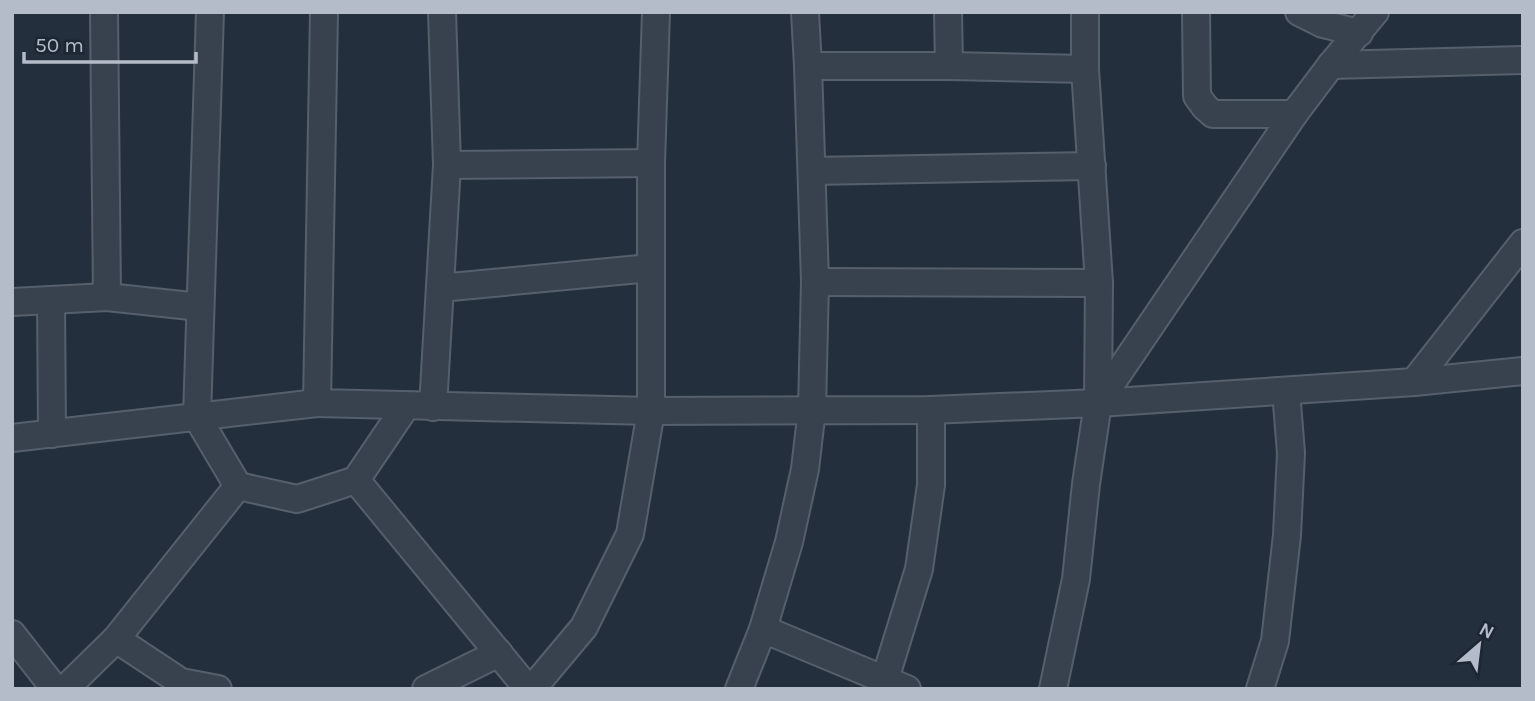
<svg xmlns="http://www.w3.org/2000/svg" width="1535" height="701" viewBox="0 0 1535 701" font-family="Karla,sans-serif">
<rect width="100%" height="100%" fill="#242f3e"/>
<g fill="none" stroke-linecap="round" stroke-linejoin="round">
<defs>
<g id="street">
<polyline points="104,12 107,297"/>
<polyline points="210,12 197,417 238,486 297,499 356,480 406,406"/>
<polyline points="324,12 317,403 651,411 931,410 1098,403 1414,382 1523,371"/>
<polyline points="948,12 949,66"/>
<polyline points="1196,12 1197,96 1205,107 1213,114 1294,114"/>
<polyline points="1299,12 1323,24 1359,33"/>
<polyline points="1331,65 1523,60"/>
<polyline points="808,66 949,66 1085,69"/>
<polyline points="447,165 651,163"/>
<polyline points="812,171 1092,166"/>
<polyline points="815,282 1099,283"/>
<polyline points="440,288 650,268"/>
<polyline points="51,300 52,434"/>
<polyline points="12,302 107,297 200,307"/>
<polyline points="1414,382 1523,243"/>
<polyline points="1098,403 1294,114 1331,65 1375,12"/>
<polyline points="433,407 447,165 442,12"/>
<polyline points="12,438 317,403"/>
<polyline points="356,480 528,689"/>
<polyline points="763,629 907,689"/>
<polyline points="12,634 55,689"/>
<polyline points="116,639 181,682 218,689"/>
<polyline points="65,689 116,639 238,486"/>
<polyline points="426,689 499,653"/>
<polyline points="532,689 584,627 630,534 651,411 651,163 656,12"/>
<polyline points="739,689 763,629 789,542 805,469 812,409 815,282 808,66 805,12"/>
<polyline points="882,689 919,569 931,485 931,410"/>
<polyline points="1053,689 1076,579 1086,484 1098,403 1099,283 1085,69 1085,12"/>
<polyline points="1260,689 1275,641 1287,535 1291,453 1286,391"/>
</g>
</defs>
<use href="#street" stroke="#565f6c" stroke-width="30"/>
<use href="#street" stroke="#38414e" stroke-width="26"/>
</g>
<rect width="1535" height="701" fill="none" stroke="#b4bcc9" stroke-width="28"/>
<g transform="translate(1479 645) rotate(28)" stroke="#1d2633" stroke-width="5" paint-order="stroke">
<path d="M0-5L12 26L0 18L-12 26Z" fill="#b4bcc9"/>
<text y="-10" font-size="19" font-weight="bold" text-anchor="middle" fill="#b4bcc9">N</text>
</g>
<path d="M24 52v10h172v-10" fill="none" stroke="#b4bcc9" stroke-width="3.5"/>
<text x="35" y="52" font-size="21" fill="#b4bcc9" stroke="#1d2633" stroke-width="5" paint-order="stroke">50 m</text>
</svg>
